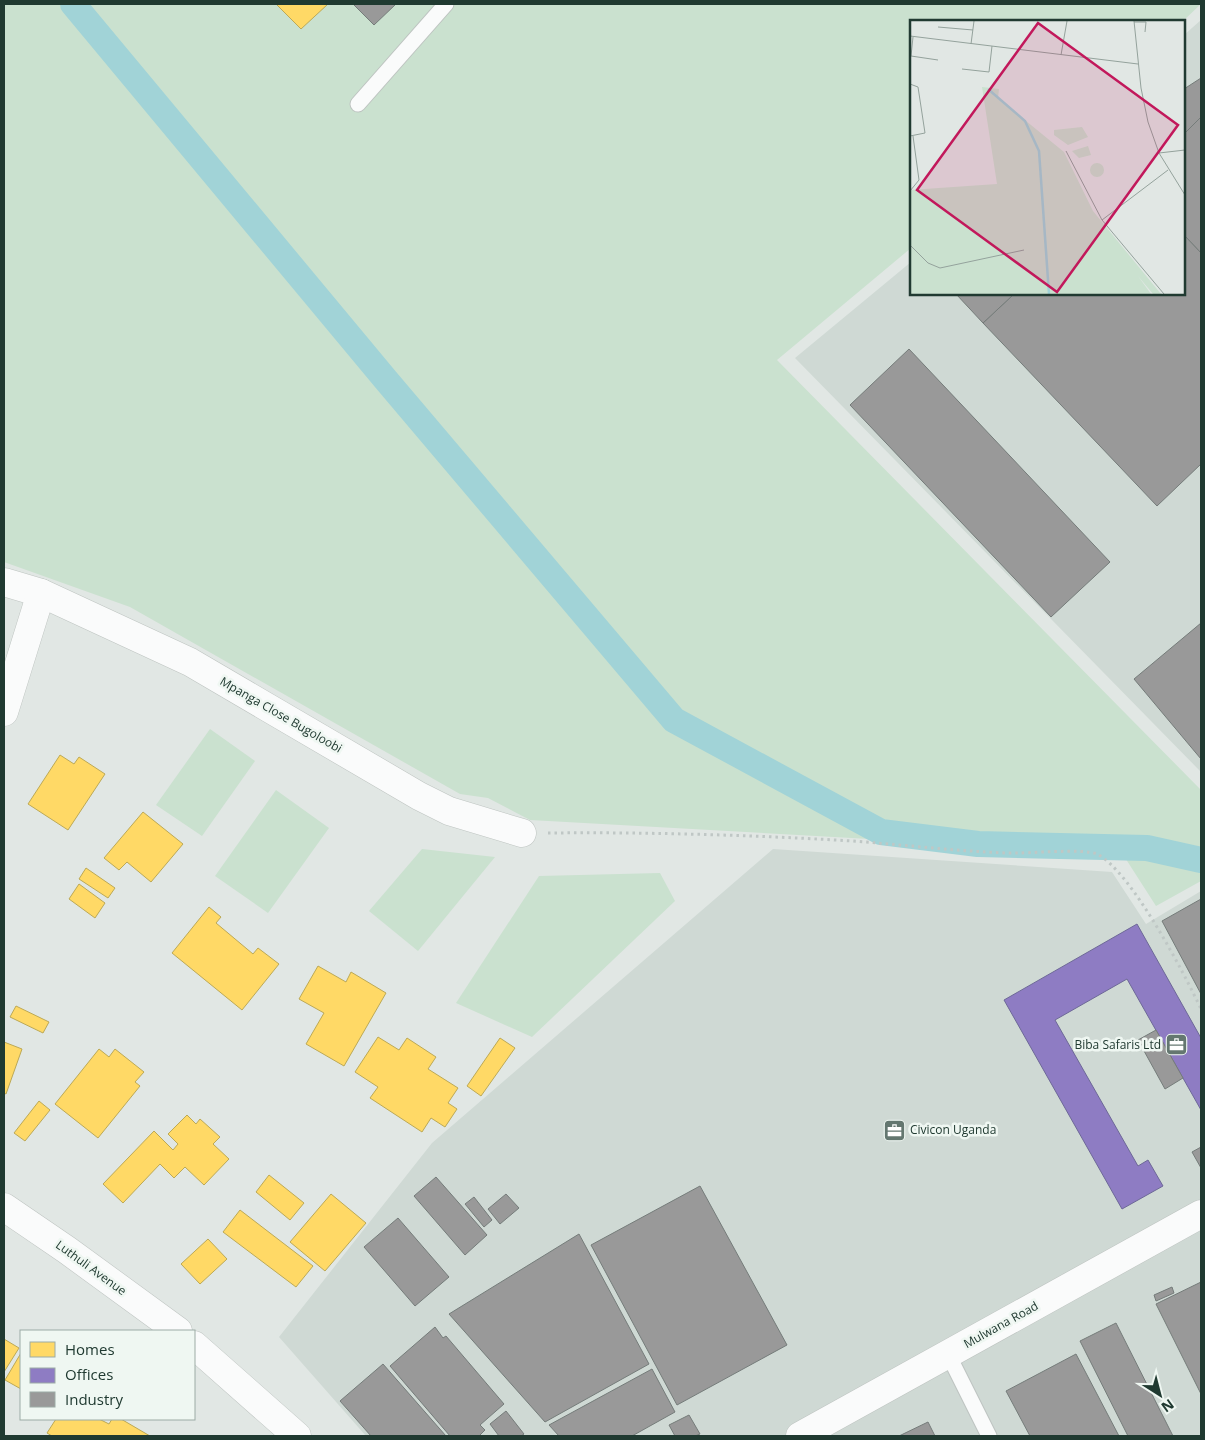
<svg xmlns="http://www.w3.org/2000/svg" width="1205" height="1440" viewBox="0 0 1205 1440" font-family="'Open Sans',sans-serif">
<rect width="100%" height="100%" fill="#e1e7e4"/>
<g fill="#cfd9d4">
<polygon points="1201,20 1201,772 795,358 911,262 911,294 1184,294 1184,35"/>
<polygon points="773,849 1112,872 1146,924 1201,891 1201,1436 366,1436 279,1337 432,1143"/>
</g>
<g fill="#cae1cf">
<polygon points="4,4 1201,4 1183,21 911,21 911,248 777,360 1201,790 1201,881 1156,906 1122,853 530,820 488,798 460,794 130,607 4,562"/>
<polygon points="210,729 255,761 202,836 156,805"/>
<polygon points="276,790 329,828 268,913 215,876"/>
<polygon points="422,849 495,857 418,951 369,911"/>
<polygon points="660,873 675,901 532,1037 456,1003 539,876"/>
</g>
<g fill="#ffd966" stroke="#bca956">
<polygon points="276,4 328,4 301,29"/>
<polygon points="60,755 74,764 79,757 105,774 68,830 28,804"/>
<polygon points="143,812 183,844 151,882 127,862 119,870 104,858"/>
<polygon points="86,868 115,888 108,898 79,879"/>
<polygon points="79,884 105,903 95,918 69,899"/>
<polygon points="209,907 221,917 216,923 253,954 258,948 279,964 242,1010 172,953"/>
<polygon points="318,966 346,982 351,972 386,993 344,1066 306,1044 324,1013 299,999"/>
<polygon points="16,1006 49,1022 43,1033 10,1017"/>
<polygon points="378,1037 399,1050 407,1038 436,1057 428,1069 458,1088 448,1103 457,1109 445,1127 431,1118 422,1132 370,1098 378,1087 355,1072"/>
<polygon points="500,1038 515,1048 481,1096 467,1086"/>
<polygon points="4,1042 22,1049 6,1094 4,1093"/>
<polygon points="99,1049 109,1057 115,1049 144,1072 135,1082 140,1086 98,1138 55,1104"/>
<polygon points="39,1101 50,1110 25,1141 14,1133"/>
<polygon points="187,1115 196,1124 200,1119 220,1137 213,1144 229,1159 204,1185 185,1167 174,1178 160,1164 123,1203 103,1184 154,1131 173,1150 178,1144 168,1134"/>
<polygon points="269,1175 304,1203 290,1220 256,1192"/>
<polygon points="331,1194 366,1223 325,1271 290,1242"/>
<polygon points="240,1210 313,1266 296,1287 223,1232"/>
<polygon points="208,1239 227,1259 200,1284 181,1264"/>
<polygon points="4,1339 19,1348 4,1372"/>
<polygon points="21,1353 21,1389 5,1380"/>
<polygon points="56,1419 99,1419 109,1424 112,1419 121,1419 150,1436 52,1436 47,1433"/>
</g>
<polygon fill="#8e7cc3" stroke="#6d6897" points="1137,924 1201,1038 1201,1110 1127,979 1055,1020 1138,1166 1148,1160 1163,1186 1122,1209 1004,1000"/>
<g fill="#999" stroke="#757c7a">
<polygon points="353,4 396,4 374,25"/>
<polygon points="1201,78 1201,117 1184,134 1184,89"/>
<polygon points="1201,117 1201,253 1184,235 1184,134"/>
<polygon points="1184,235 1201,253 1201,464 1157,506 983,323 1014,294 1184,294"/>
<polygon points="956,294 1014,294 983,323"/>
<polygon points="909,349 1110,562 1051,617 850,405"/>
<polygon points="1201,623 1201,759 1134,679"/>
<polygon points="1201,899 1201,994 1162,921"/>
<polygon points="1156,1030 1183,1078 1165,1089 1138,1040"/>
<polygon points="1201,1147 1201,1168 1192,1152"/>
<polygon points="436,1177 487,1235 465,1255 414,1196"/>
<polygon points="700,1186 787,1345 677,1405 591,1245"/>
<polygon points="506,1194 519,1208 500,1224 488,1209"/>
<polygon points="474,1197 492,1220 484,1227 465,1204"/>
<polygon points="398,1218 449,1277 415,1306 364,1247"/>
<polygon points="579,1234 649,1364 545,1422 449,1314"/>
<polygon points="1201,1282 1201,1394 1156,1304"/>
<polygon points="1172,1287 1174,1293 1156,1301 1154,1295"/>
<polygon points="1116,1323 1173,1436 1128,1436 1080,1341"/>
<polygon points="435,1327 443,1338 446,1336 504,1404 480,1425 485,1430 479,1436 450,1436 390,1366"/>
<polygon points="1076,1354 1119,1436 1030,1436 1006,1391"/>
<polygon points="383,1364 446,1436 371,1436 340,1401"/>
<polygon points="652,1369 675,1412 632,1436 559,1436 549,1425"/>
<polygon points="506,1411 524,1434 521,1436 499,1436 490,1424"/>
<polygon points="689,1415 700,1434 695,1436 675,1436 669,1425"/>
<polygon points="928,1422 935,1436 899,1436"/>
</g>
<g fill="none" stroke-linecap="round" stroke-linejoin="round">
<polyline stroke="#a1d3d7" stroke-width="26" points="73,4 386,380 674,720 881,832 978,844 1147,848 1201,860"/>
<defs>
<g id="service">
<polyline points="358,104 446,4"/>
<polyline points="948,1354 989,1436"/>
</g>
<g id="minor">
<polyline points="4,582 41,593 190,662 419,796 449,811 522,833"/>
<polyline points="4,712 41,593"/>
<polyline points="800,1436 1201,1214"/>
</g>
<g id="tertiary">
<polyline points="4,1207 67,1250 178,1331"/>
<polyline points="194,1345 297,1436"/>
</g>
</defs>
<use href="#service" stroke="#bec4c1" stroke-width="17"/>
<use href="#minor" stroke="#bec4c1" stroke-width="29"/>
<use href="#tertiary" stroke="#bec4c1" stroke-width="29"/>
<path stroke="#bfc7c5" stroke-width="3" stroke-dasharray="2.5 4" stroke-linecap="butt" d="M 548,833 C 649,832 751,835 853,841 C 904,845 956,851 1007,853 C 1026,854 1083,848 1097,854 C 1131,871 1184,973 1201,1009"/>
<use href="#service" stroke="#fafbfb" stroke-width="15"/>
<use href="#minor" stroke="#fafbfb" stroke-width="28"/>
<use href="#tertiary" stroke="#fafbfb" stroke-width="28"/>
</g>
<defs>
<symbol id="office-square" viewBox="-11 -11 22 22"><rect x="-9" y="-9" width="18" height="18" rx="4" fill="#647770" stroke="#eff7f2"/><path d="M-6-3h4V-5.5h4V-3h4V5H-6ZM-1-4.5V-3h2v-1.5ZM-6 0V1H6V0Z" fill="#fff"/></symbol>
</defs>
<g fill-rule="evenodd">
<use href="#office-square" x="1164" y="1032" width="25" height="25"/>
<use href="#office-square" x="882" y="1118" width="25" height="25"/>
</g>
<g text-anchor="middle" stroke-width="5" stroke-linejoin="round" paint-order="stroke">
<g font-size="12" fill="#203a31" stroke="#eff7f2">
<text transform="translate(281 715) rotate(30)" y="4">Mpanga Close Bugoloobi</text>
<text transform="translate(91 1268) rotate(36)" y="4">Luthuli Avenue</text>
<text transform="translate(1001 1325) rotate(-29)" y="4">Mulwana Road</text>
</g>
<g font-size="12" fill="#203a31" stroke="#eff7f2" text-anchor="end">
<text x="1161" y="1049">Biba Safaris Ltd</text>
<text x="910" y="1134" text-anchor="start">Civicon Uganda</text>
</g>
</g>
<g transform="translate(910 20)">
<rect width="275" height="275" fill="#e1e7e4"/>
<path d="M 72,67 L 89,69 L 88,78 L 154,132 L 183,191 L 251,274 L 243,274 L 228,256 L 241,274 L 0,274 L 0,170 L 87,164 ZM 172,107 L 178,117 L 158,125 L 144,115 L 144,110 ZM 178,126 L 181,135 L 169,138 L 162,131 ZM180 150a7 7 0 1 1 14 0a7 7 0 1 1-14 0Z" fill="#cae1cf"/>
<path fill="none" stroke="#a1d3d7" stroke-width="2.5" d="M 78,69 L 115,101 L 129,131 L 139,274"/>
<path fill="none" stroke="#94a29c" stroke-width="1" d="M 224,1 L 231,68 L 238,102 L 249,133 L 275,175M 224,2 L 236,2 L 235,12M 28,7 L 63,10M 0,16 L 228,44M 3,17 L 1,36 L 28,40M 61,24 L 64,1M 151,35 L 157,1M 52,49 L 79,52 L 82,26M 0,64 L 8,67 L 15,113 L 0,116M 156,131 L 192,200 L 254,274M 249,133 L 275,130M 0,171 L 9,160 L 3,116M 192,200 L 258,150M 0,225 L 18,243 L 30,248 L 114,230"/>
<path fill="#c2185b" fill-opacity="0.15" stroke="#c2185b" stroke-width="2.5" d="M 128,3 L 268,105 L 147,272 L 7,170 Z"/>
<rect width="275" height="275" fill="none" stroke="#203a31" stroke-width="2.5"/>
</g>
<rect width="1205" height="1440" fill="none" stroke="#203a31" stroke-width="10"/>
<rect x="20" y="1330" width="175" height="90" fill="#eff7f2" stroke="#9caba5"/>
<rect x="30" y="1342" width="25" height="15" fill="#ffd966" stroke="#9caba5"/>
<text x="65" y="1355" font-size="15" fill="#203a31">Homes</text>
<rect x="30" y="1368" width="25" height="15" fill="#8e7cc3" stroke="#9caba5"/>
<text x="65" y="1380" font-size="15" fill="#203a31">Offices</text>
<rect x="30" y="1392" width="25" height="15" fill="#999999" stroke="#9caba5"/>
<text x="65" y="1405" font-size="15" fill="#203a31">Industry</text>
<g transform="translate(1160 1395) rotate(144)" stroke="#eff7f2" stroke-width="4" paint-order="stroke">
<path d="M0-4L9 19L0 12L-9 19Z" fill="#203a31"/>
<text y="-8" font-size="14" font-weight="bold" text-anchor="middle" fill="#203a31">N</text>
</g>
</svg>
